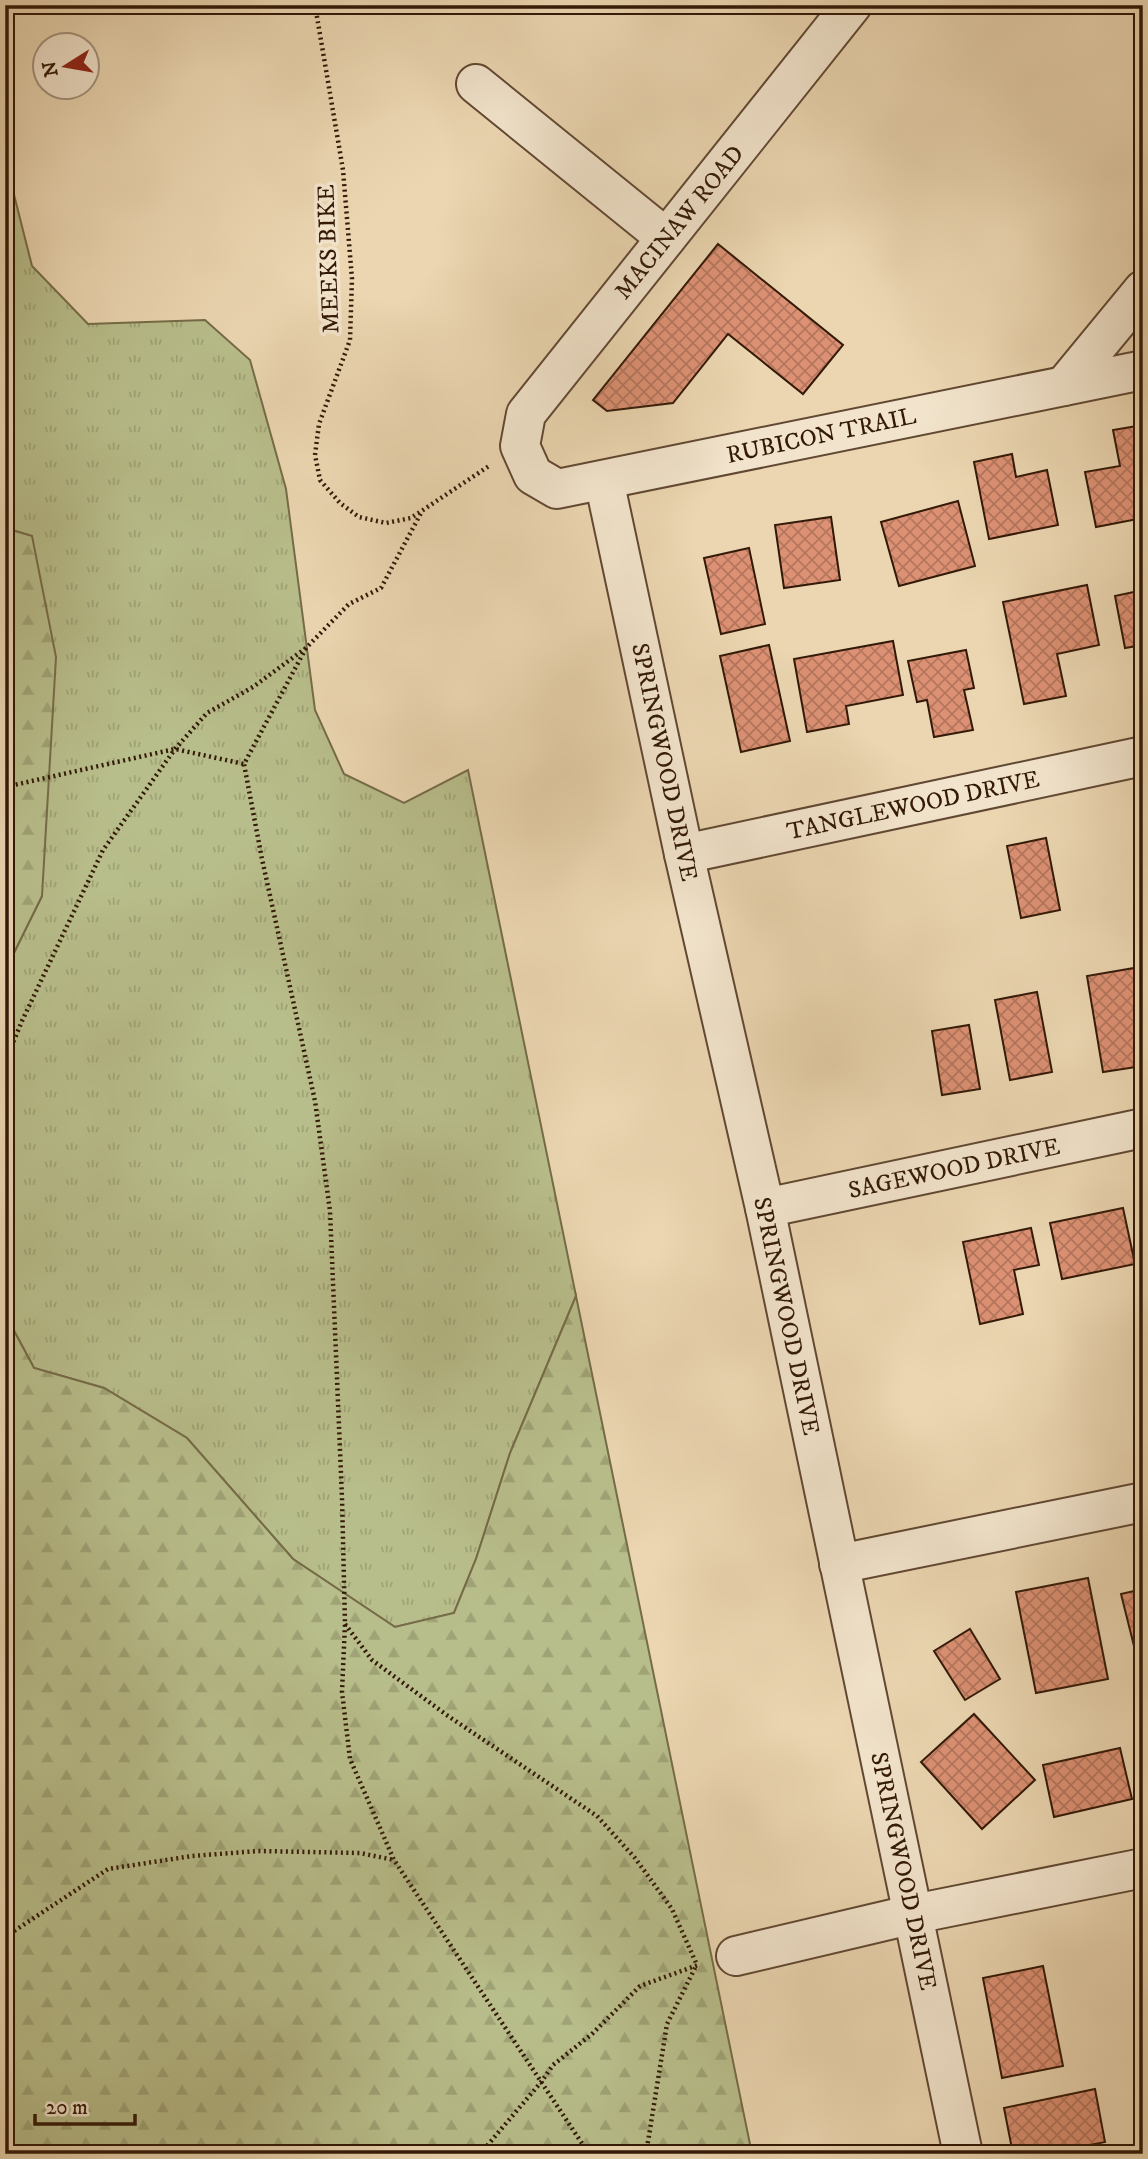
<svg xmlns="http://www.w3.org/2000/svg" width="1148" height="2159" viewBox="0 0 1148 2159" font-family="'IM FELL DW Pica',serif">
<defs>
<pattern id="grass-tufts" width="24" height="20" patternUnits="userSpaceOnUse" patternTransform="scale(1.75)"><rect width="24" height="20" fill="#b8be8b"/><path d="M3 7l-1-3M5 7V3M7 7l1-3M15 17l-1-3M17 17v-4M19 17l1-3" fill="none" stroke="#9fa376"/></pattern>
<pattern id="forest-firs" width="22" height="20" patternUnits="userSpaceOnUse" patternTransform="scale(1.75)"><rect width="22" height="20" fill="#b8be8b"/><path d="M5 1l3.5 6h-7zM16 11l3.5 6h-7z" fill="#9fa376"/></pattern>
<pattern id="building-cross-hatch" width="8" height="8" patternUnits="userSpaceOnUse" patternTransform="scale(1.75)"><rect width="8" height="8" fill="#dd9174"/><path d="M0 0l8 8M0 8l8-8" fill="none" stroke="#b4765d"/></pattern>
</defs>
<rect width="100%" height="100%" fill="#ebd6b1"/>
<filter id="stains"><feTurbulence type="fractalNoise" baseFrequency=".00286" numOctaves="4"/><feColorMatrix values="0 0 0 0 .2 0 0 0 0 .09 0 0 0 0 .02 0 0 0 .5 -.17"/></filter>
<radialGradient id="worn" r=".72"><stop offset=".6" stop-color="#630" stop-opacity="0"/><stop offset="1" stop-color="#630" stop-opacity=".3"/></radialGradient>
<polygon fill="url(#grass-tufts)" stroke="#766c49" stroke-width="2" points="5,159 32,266 88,324 205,320 250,360 286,489 315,710 344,774 404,803 468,770 576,1296 510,1453 476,1559 454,1613 395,1627 293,1559 187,1438 104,1388 34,1368 5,1314 5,971 42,896 32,536 5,528"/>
<g fill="url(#forest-firs)" stroke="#766c49" stroke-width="2">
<polygon points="5,528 32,536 56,657 42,896 5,971"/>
<polygon points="576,1296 752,2154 5,2154 5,1314 34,1368 104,1388 187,1438 293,1559 395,1627 454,1613 476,1559 510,1453"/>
</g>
<g fill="url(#building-cross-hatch)" stroke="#331907" stroke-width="2">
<polygon points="718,244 843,345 803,394 728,334 673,403 607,411 593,400"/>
<polygon points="1143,425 1143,518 1096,527 1085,472 1120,466 1113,430"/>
<polygon points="1012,454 1016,477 1047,470 1058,525 989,539 974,462"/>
<polygon points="958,501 975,566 899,586 881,522"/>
<polygon points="831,517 840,580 784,588 775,525"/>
<polygon points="749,548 765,624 721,634 704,558"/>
<polygon points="1087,585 1099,645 1057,654 1066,696 1024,704 1003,602"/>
<polygon points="1143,590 1143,645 1125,648 1115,596"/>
<polygon points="893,641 903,695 846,706 849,724 807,732 794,659"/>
<polygon points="769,645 790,741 741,752 720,656"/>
<polygon points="966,650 974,688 964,690 973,730 934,737 927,700 917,702 908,661"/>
<polygon points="1046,838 1060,910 1021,918 1007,846"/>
<polygon points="1140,967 1143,983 1143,1066 1103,1072 1087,976"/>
<polygon points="1037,992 1052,1072 1010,1080 995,1000"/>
<polygon points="969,1025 980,1089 942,1095 932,1031"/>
<polygon points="1123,1208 1135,1264 1062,1279 1050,1223"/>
<polygon points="1031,1228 1039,1265 1014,1270 1023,1314 980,1324 963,1242"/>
<polygon points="1088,1578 1108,1679 1036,1693 1016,1592"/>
<polygon points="1143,1589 1143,1657 1137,1658 1121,1594"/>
<polygon points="970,1629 1000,1679 965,1700 934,1651"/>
<polygon points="974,1714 1035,1780 982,1829 921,1762"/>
<polygon points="1120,1748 1132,1799 1054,1817 1043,1765"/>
<polygon points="1043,1966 1063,2066 1002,2078 983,1978"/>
<polygon points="1095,2089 1105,2142 1046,2154 1013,2154 1004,2108"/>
</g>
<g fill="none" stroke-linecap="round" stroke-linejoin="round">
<defs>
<g id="minor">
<polyline points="852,5 526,414 520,446 533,475 557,489 1143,370"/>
<polyline points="476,84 666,238"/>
<polyline points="1064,386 1143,290"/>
<polyline points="604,480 684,854 765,1208 963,2154"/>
<polyline points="684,854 1143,756"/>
<polyline points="765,1208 1143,1128"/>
<polyline points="839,1564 1143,1502"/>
<polyline points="736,1956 914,1914 1143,1868"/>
</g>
</defs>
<use href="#minor" stroke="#614832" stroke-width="42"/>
<g stroke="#331907" stroke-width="4.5" stroke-dasharray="2 3.5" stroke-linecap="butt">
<polyline points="315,5 343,170 352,279 350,340 319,424 315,455 320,480 340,503 359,517 386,523 411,518 489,466"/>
<polyline points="306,648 244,764 262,859 315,1101 330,1211 342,1498 345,1624 342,1692 350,1759 394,1860 589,2154"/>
<polyline points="5,787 175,749 244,764"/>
<polyline points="5,1062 22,1021 103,850 175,749 207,713 253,687 306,648 349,604 381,588 421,513"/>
<polyline points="345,1624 372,1660 448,1716 597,1816 635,1858 672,1909 697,1965"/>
<polyline points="5,1937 108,1869 192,1856 258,1851 360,1853 394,1860"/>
<polyline points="480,2154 542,2081 553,2065 592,2034 640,1986 698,1965"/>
<polyline points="646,2154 667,2024 696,1966"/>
</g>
<use href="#minor" stroke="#f2e4cc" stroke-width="38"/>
</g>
<g text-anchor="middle" stroke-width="7" stroke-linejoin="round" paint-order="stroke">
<g font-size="24" fill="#331907" stroke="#f2e4cc">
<text transform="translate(679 222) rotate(-51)" y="8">MACINAW ROAD</text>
<text transform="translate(328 259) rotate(-92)" y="8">MEEKS BIKE</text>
<text transform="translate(821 435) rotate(-12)" y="8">RUBICON TRAIL</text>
<text transform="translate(665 762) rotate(78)" y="8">SPRINGWOOD DRIVE</text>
<text transform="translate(913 805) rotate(-12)" y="8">TANGLEWOOD DRIVE</text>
<text transform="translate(954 1168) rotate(-12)" y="8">SAGEWOOD DRIVE</text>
<text transform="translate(787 1316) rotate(78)" y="8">SPRINGWOOD DRIVE</text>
<text transform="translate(904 1871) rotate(78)" y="8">SPRINGWOOD DRIVE</text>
</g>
</g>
<rect width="1148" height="2159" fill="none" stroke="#ebd6b1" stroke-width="28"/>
<rect x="7" y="7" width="1134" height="2145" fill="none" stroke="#331907" stroke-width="3.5"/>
<rect x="14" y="14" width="1120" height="2131" fill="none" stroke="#331907" stroke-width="2"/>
<g transform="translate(66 66) rotate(259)"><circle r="33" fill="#f2e4cc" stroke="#a6937d" stroke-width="2"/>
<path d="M0-5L12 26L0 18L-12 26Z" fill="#8f2418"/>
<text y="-10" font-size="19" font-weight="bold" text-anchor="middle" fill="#331907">N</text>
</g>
<path d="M35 2114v10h100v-10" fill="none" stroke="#331907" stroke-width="3.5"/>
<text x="46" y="2114" font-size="21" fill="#331907" stroke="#f2e4cc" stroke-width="5" paint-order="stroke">20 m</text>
<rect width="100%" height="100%" filter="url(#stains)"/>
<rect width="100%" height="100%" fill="url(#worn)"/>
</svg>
